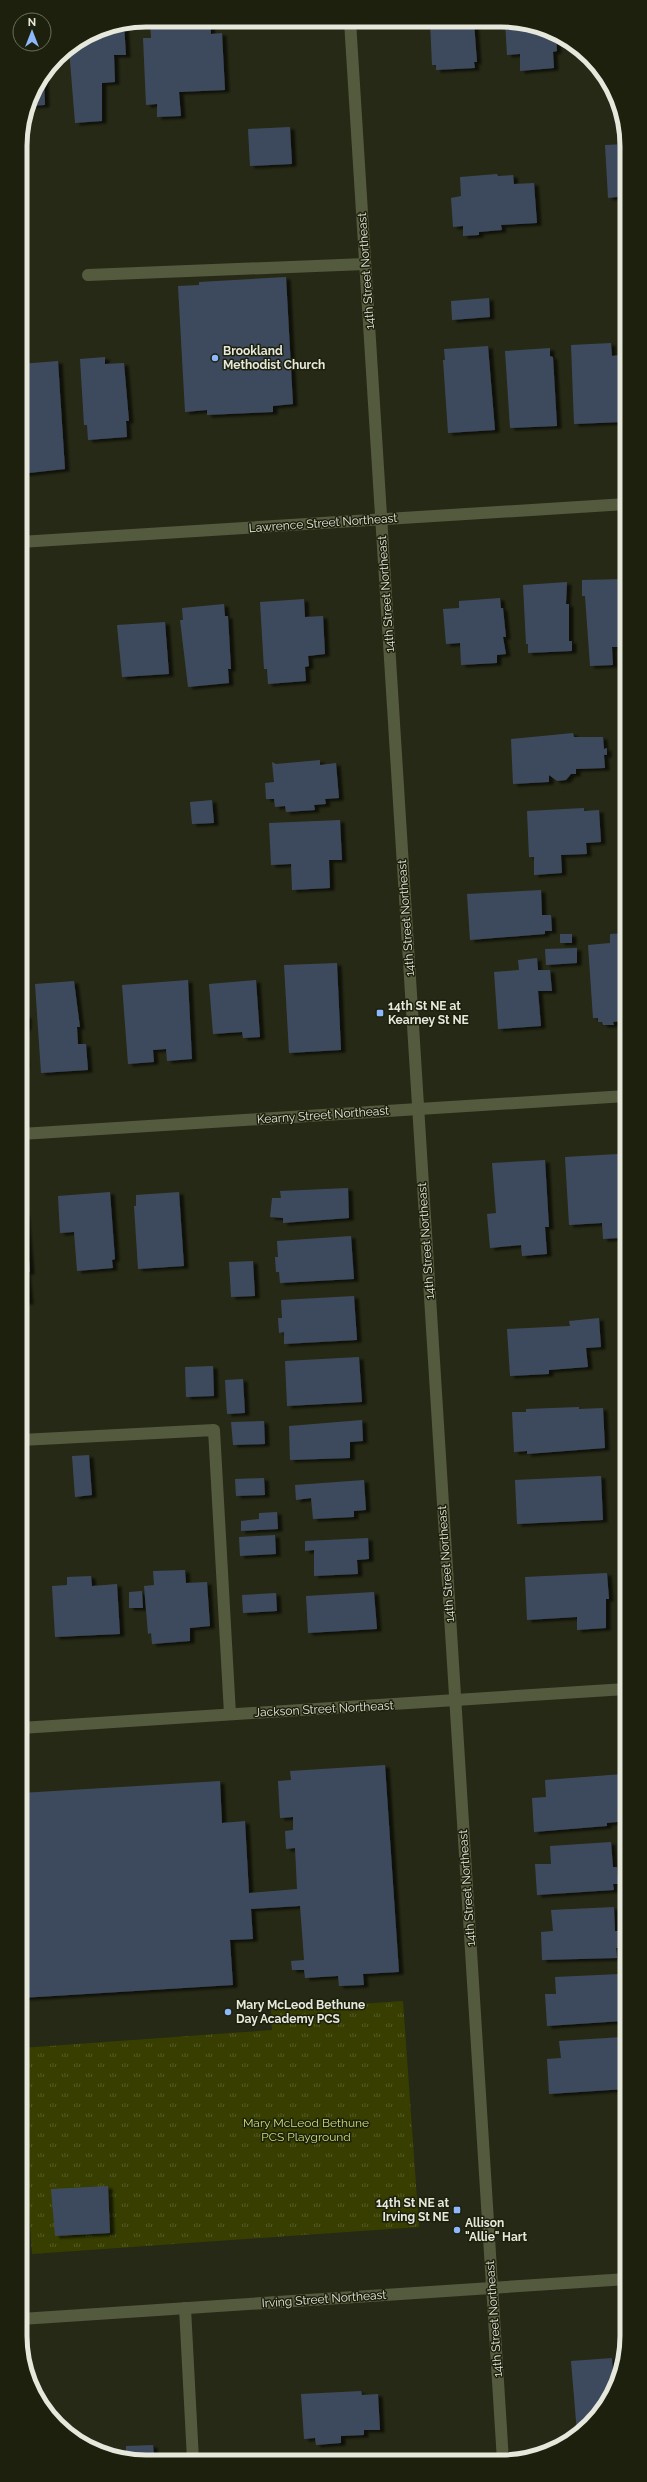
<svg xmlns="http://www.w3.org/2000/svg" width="647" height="2482" viewBox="0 0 647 2482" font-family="Raleway,sans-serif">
<defs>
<pattern id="grass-tufts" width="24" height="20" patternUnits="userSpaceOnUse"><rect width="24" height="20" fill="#373e00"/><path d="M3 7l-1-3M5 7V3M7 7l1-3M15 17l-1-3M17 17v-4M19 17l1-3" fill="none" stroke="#545a25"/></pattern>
<filter id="shadow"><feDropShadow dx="4.5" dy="2.5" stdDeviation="1" flood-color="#0009"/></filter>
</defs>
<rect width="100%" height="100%" fill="#262915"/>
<polygon fill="url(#grass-tufts)" points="403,2001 419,2227 32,2254 21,2100 21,2048 272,2030 271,2010"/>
<g fill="#3e4a5c" filter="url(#shadow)">
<polygon points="150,20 167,20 167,22 210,20 211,34 222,33 225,90 179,92 181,116 157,117 157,104 146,105 143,38 151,38"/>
<polygon points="430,22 474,22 477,62 474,62 475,68 436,70 436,65 432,65"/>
<polygon points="505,22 526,22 556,34 557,51 553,52 554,68 520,71 520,54 507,55"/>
<polygon points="124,24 126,55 114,55 115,82 102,83 102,121 75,123 69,49 98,29"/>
<polygon points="44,76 45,105 28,106 30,97"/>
<polygon points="290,127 292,164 250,166 248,129"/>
<polygon points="626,144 626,196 608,198 605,145"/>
<polygon points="497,174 498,176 513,175 514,184 534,183 537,223 501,225 502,230 479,232 479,235 463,236 463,226 453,227 451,198 461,196 460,177"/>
<polygon points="286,277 293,404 273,406 273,412 207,415 207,410 185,412 178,286 199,285 199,282"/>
<polygon points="489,298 490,317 452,320 451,301"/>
<polygon points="611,343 612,356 620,355 623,422 574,424 571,345"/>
<polygon points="488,346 495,430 448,433 443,360 445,360 444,349"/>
<polygon points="550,348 550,356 553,357 557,426 510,428 505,351"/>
<polygon points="105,357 105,364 124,363 129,421 126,421 127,437 88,440 87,425 84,425 80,359"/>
<polygon points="58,361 65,469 20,474 20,364"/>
<polygon points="626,579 626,647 612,647 613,665 590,666 585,596 582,596 582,580"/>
<polygon points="567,582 566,604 569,604 569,641 572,641 572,651 528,653 528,644 526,644 523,585"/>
<polygon points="500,598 501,608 503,608 506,637 503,637 506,654 497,655 497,663 461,665 460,643 446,644 443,609 459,608 459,601"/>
<polygon points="304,599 305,617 323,616 325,654 308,656 309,666 305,667 306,681 268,684 267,669 264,669 260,602"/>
<polygon points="224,604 225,616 228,616 231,669 228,669 229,683 188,687 180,620 183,620 182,608"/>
<polygon points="165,622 169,674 122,677 117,625"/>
<polygon points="573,733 574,737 603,737 604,749 607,748 607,755 604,755 605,768 576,769 576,774 571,774 566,780 557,781 549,775 549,782 513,784 511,739"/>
<polygon points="320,760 320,765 336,763 339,798 325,799 326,804 314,805 315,810 286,812 285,806 275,807 274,799 266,799 265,783 274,782 272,762 276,764"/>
<polygon points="212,800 214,823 192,824 190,802"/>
<polygon points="584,808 584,811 599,810 601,842 586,843 587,854 561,855 562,873 534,875 534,857 529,857 527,811"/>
<polygon points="340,820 342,860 329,860 330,888 292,890 291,864 271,865 269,823"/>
<polygon points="541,890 542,915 551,915 552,931 545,931 545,934 470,940 467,894"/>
<polygon points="626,933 626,1024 622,1024 621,1021 613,1022 614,1025 603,1025 602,1022 598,1022 598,1018 593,1018 588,945 610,943 610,934"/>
<rect x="560" y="934" width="12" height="9"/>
<polygon points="577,948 577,963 546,965 545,949"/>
<polygon points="537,958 538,970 550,970 552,991 538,991 541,1026 498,1029 494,972 519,970 518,960"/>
<polygon points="337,963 341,1050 289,1053 284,965"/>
<polygon points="188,980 192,1059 167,1061 166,1049 153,1050 154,1062 128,1064 122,985"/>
<polygon points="256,980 260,1037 243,1038 242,1032 213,1034 209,984"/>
<polygon points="74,981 80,1027 77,1027 78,1044 86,1044 88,1070 41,1073 35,984"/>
<polygon points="21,1011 27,1017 27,1026 23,1031 25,1066 21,1066"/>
<polygon points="618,1154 622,1222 618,1223 619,1238 603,1239 602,1223 569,1225 565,1157"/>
<polygon points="545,1160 549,1227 545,1227 547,1254 522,1256 521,1245 490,1248 487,1214 496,1213 492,1163"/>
<polygon points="348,1188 349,1218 283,1223 283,1218 270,1217 272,1198 281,1198 280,1191"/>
<polygon points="110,1192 115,1259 112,1260 113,1268 77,1271 74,1232 60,1233 58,1196"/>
<polygon points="179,1192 184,1266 138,1269 134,1206 136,1206 136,1195"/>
<polygon points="21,1213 25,1213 30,1272 26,1272 29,1302 21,1302"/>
<polygon points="351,1236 354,1279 280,1283 279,1272 276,1272 275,1257 278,1257 277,1241"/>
<polygon points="253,1261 255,1296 231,1297 229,1262"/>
<polygon points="354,1296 357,1340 284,1344 284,1332 279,1333 278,1318 282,1318 281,1300"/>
<polygon points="599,1318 601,1347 586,1348 588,1367 549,1370 549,1374 510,1376 507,1329 570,1326 569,1321"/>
<polygon points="359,1357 362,1402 287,1406 285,1361"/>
<polygon points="213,1366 214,1396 186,1397 185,1367"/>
<polygon points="243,1379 245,1413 227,1414 225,1380"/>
<polygon points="579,1407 579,1409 603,1408 605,1448 527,1454 527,1451 514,1452 512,1412 526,1412 526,1409"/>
<polygon points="362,1420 363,1441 350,1442 350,1458 290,1460 289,1426"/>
<polygon points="264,1421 265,1444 233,1445 231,1422"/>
<polygon points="89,1455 92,1495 75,1497 72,1456"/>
<polygon points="601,1476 603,1520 517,1524 515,1480"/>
<polygon points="264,1478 265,1495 236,1496 235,1479"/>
<polygon points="364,1480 366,1510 354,1511 354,1517 313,1519 311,1498 296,1500 295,1485"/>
<polygon points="277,1512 278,1529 241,1531 241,1521 259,1519 259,1513"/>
<polygon points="275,1535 276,1554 240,1556 239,1537"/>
<polygon points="368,1538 369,1559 357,1560 358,1574 314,1576 314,1550 305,1551 305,1541"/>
<polygon points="620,1540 626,1540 626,1549 620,1550"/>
<polygon points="185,1570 186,1583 207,1582 210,1626 190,1628 190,1641 152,1644 151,1633 148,1634 144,1586 154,1585 153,1571"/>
<polygon points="607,1573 609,1599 606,1599 606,1628 577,1630 577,1617 527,1620 525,1577"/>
<polygon points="91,1576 92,1586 117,1584 120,1634 55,1637 52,1586 67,1585 67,1577"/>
<polygon points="142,1591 143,1608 129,1608 129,1592"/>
<polygon points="374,1592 377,1629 308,1633 306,1596"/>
<polygon points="276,1593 277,1611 243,1613 242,1595"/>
<polygon points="385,1765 399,1972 363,1974 364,1985 339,1986 338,1976 305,1978 304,1970 292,1970 291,1961 304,1960 300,1906 251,1909 253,1939 230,1940 233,1985 21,1998 21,1793 220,1781 222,1823 245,1821 249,1893 297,1889 295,1848 286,1849 285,1831 293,1830 293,1817 280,1818 278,1781 291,1780 290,1771"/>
<polygon points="623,1774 627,1821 607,1823 607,1826 534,1832 532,1798 546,1797 545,1780"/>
<polygon points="611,1842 613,1867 617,1867 618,1884 613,1884 614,1890 537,1895 535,1864 551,1864 550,1846"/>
<polygon points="614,1907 615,1931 620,1931 620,1948 616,1948 617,1958 542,1960 541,1932 553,1931 551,1910"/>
<polygon points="620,1974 623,2021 547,2026 545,1994 556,1994 555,1977"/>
<polygon points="623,2037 625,2065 627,2065 626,2089 549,2094 547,2059 561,2058 559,2041"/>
<polygon points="108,2186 110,2233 55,2236 51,2189"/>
<polygon points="612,2358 614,2390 596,2419 577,2433 571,2361"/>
<polygon points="361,2391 362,2395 378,2394 380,2430 364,2430 364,2435 341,2436 341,2443 316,2445 315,2438 304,2439 301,2394"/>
<polygon points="153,2445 154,2455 171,2454 171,2460 126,2460 126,2446"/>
</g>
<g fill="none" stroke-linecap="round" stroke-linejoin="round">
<g stroke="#545a3d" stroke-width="12">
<polyline points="88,275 365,264"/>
<polyline points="21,1440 214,1430 230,1714"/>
<polyline points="185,2308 193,2460"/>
</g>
<g stroke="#545a3d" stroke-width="12">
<polyline points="350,21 503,2461"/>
<polyline points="20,542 626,504"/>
<polyline points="21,1134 626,1096"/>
<polyline points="21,1728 626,1689"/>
<polyline points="21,2319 627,2279"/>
</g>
</g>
<g fill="#8db9fc" stroke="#1c200c" stroke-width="1.5">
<circle cx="215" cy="358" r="4"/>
<rect x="376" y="1009" width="8" height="8" rx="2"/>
<circle cx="228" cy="2012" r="4"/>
<rect x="453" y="2206" width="8" height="8" rx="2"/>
<circle cx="457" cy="2230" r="4"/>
</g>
<g text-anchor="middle" stroke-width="3" stroke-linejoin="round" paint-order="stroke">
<g font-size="12" fill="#e5e8db" stroke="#1c200c">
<text transform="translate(366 271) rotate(-94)" y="4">14th Street Northeast</text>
<text transform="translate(323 523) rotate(-4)" y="4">Lawrence Street Northeast</text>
<text transform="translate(386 594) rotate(-94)" y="4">14th Street Northeast</text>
<text transform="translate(406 918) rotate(-94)" y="4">14th Street Northeast</text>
<text transform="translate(323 1115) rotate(-4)" y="4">Kearny Street Northeast</text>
<text transform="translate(426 1241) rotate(-94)" y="4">14th Street Northeast</text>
<text transform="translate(446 1564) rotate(-94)" y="4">14th Street Northeast</text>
<text transform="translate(324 1709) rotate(-3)" y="4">Jackson Street Northeast</text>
<text transform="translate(467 1888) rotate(-94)" y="4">14th Street Northeast</text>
<text transform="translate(324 2299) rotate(-4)" y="4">Irving Street Northeast</text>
<text transform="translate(494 2319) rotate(-94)" y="4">14th Street Northeast</text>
</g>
<g font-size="12" font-weight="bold" fill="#e5e8db" stroke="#1c200c" text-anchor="start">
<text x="223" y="355">Brookland<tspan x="223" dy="14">Methodist Church</tspan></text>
<text x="388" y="1010">14th St NE at<tspan x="388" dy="14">Kearney St NE</tspan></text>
<text x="236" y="2009">Mary McLeod Bethune<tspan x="236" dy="14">Day Academy PCS</tspan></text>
<text x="449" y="2207" text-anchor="end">14th St NE at<tspan x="449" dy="14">Irving St NE</tspan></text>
<text x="465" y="2227">Allison<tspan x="465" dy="14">"Allie" Hart</tspan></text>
</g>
<g font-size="12" fill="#cddf78" stroke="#1c200c">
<text x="306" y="2127">Mary McLeod Bethune<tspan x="306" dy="14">PCS Playground</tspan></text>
</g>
</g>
<path d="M0 0H647V2482H0ZM146 27H501A119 119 0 0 1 620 146V2336A119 119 0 0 1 501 2455H146A119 119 0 0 1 27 2336V146A119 119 0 0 1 146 27Z" fill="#1c200c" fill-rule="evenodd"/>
<path fill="none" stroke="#e5e8db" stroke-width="5" d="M146 27H501A119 119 0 0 1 620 146V2336A119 119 0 0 1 501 2455H146A119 119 0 0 1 27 2336V146A119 119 0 0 1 146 27Z"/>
<g transform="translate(32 32)"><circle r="19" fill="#1c200c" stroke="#6c705f"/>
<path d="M0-3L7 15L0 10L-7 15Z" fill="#8db9fc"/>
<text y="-6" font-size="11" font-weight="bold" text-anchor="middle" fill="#e5e8db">N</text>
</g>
</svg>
